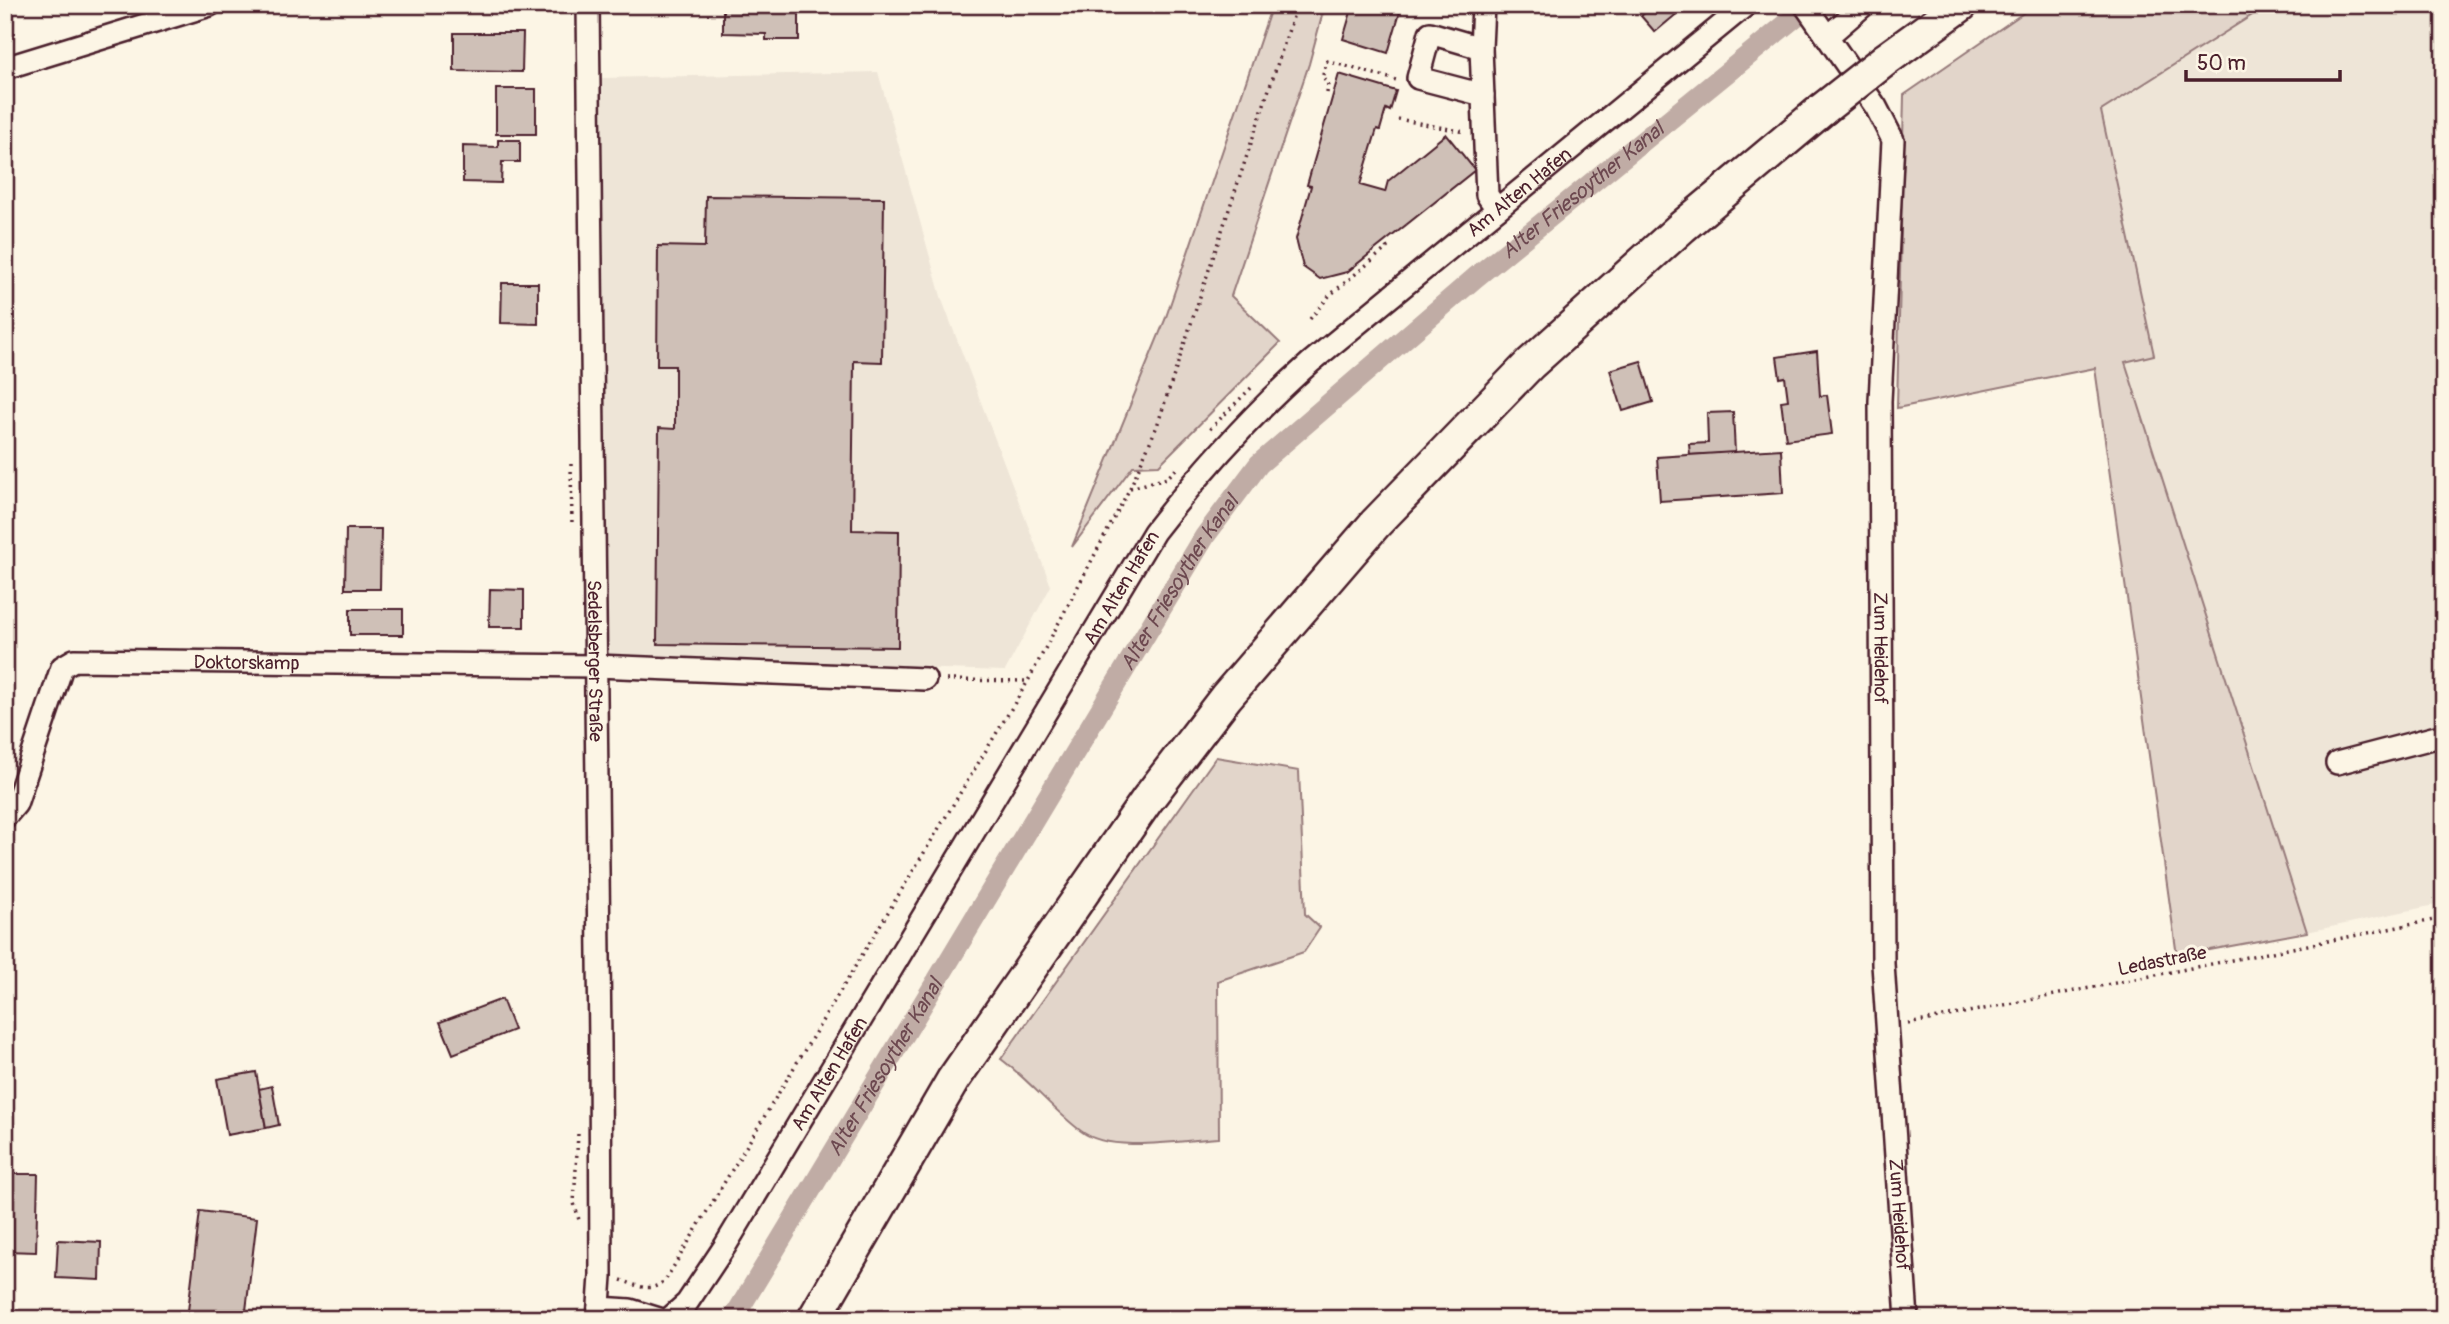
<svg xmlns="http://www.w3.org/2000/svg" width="2449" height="1324" viewBox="0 0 2449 1324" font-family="Pangolin,sans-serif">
<rect width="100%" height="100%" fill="#fcf5e5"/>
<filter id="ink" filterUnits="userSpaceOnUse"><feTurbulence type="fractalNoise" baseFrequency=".0143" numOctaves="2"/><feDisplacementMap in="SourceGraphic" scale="14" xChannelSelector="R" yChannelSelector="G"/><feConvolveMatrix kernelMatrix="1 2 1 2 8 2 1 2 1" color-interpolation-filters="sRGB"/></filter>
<g filter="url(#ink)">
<g fill="#eee5d7">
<polygon points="2268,5 2444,5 2444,903 2307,932 2125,362 2153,355 2101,111"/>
<polygon points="878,72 942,300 1051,586 1005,671 608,658 602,78"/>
</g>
<g fill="#e2d5ca" stroke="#967a7a" stroke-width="2">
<polygon points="1272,5 1325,5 1309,64 1231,296 1280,343 1159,465 1133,466 1072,547 1165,320"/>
<polygon points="2035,5 2268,5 2101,111 2154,355 2125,362 2307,932 2177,956 2095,368 1897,408 1904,95"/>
<path d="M 1216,757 L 1299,771 L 1305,914 L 1320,928 L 1304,952 L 1218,981 L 1219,1138 C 1183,1140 1110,1154 1081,1131 C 1053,1110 1030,1081 1001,1059 Z"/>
</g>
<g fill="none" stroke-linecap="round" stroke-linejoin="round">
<path stroke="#c0aca5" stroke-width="21" id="s1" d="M 733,1319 L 1205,536 L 1259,464 L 1476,277 L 1810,5"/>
</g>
<g fill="#cfc0b7" stroke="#4a1f2b" stroke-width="2">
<polygon points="723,5 799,5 799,40 766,40 766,34 723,33"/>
<polygon points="1353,5 1402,5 1388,53 1343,39"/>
<polygon points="1654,5 1673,5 1679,12 1655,32 1641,16"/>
<polygon points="454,33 523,33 522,72 454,71"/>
<polygon points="1339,74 1396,91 1390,111 1386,109 1380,130 1377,129 1360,185 1385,192 1388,181 1446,134 1475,170 1347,272 1320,279 1303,267 1296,239 1311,186 1307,185"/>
<rect x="496" y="89" width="40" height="45"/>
<polygon points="498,140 520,140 520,162 502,162 501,183 463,182 463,146 498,147"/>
<polygon points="706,196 884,198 882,362 854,361 852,530 899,531 898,647 657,644 659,428 675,429 675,366 657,366 658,246 705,247"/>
<polygon points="502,283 538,283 538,324 501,323"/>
<polygon points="1817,351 1820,396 1827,395 1832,434 1786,440 1781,401 1788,400 1785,377 1780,378 1777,357"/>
<polygon points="1641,361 1653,402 1623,411 1610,370"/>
<polygon points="1733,412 1735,453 1690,455 1689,444 1708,443 1707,413"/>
<polygon points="1781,449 1783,493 1660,501 1657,457"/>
<polygon points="346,529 381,529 380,589 345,589"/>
<polygon points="490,589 524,590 524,627 489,627"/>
<rect x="350" y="609" width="53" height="26"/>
<polygon points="502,999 514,1030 453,1054 440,1022"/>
<polygon points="256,1072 266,1128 227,1135 217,1079"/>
<polygon points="272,1086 279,1125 266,1128 259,1089"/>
<polygon points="5,1174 38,1174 36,1252 5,1251"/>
<polygon points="200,1211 257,1218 245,1319 187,1319"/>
<polygon points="58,1240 101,1242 100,1280 56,1278"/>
</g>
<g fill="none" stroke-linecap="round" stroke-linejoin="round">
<defs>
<g id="minor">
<path id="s2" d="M 588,5 L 600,1043 L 601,1276 L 598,1319"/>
<polyline points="1483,5 1481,48 1487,195 1497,209"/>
<path id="s3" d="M 1805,5 L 1876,107 L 1893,140 L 1880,401 L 1883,964 L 1907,1319"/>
<polyline points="1828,36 1864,5"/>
<polyline points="1481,48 1430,33 1418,78 1483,95"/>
<polyline points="5,68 210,5"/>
<polyline points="2337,763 2444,735"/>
<path id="s4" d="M 5,817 L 16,804 L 62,667 L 74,660 L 596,666 L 925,679"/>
<polyline points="599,1308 630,1310 659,1319"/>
<path id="s5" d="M 669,1319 L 687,1303 L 725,1246 L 1154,532 C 1203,469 1251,415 1311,362 L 1746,5"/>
</g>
<g id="highway">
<polyline points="1885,60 1961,5"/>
<polyline points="814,1319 953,1080 1147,800 1226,697 1375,524 1530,364 1682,227 1823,109"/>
</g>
</defs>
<use href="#minor" stroke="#4a1f2b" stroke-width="26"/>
<use href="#highway" stroke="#4a1f2b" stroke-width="37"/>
<g stroke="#4a1f2b" stroke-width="3.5" stroke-dasharray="2 5" stroke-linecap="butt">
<polyline points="1327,93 1328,83 1322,78 1327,61 1400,81"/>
<polyline points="1398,119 1465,132"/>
<polyline points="1310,319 1330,295 1387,248 1384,243"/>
<polyline points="1210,429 1254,385"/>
<polyline points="571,464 572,526"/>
<polyline points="1130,488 1167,478 1178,467"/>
<polyline points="946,680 1028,681"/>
<polyline points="1908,1024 2444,918"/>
<polyline points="578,1134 574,1203 579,1220"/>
<path d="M 621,1280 C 638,1286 652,1294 666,1279 L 1028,681 L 1130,488 L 1157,426 L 1297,5"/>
</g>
<use href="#minor" stroke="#fcf5e5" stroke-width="21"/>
<use href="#highway" stroke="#fcf5e5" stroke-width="32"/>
<defs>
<polyline id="highway-bridge" points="1823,109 1885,60"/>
</defs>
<use href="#highway-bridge" stroke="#4a1f2b" stroke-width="37" stroke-linecap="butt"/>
<use href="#highway-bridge" stroke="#fcf5e5" stroke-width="32"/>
</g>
</g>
<g text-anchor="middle" stroke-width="6" stroke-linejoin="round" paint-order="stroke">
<g font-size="19" fill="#4a1f2b" stroke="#fcf5e5">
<text dy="7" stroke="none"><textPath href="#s5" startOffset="1426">Am Alten Hafen</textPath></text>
<text dy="7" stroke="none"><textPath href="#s5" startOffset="861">Am Alten Hafen</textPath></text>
<text dy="7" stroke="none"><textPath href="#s3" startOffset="670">Zum Heidehof</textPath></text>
<text dy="7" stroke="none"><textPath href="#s4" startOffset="348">Doktorskamp</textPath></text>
<text dy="7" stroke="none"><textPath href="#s2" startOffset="656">Sedelsberger Straße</textPath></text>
<text transform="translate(2162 960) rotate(-11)" y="7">Ledastraße</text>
<text dy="7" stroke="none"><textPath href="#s5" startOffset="294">Am Alten Hafen</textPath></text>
<text dy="7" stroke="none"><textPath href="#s3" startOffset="1237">Zum Heidehof</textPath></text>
</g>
<g font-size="21" font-style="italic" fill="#6d4950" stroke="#fcf5e5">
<text dy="7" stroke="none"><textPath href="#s1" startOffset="1428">Alter Friesoyther Kanal</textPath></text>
<text dy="7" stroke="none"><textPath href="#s1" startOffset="861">Alter Friesoyther Kanal</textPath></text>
<text dy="7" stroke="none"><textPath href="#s1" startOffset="294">Alter Friesoyther Kanal</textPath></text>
</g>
</g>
<rect width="2449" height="1324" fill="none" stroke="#fcf5e5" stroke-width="28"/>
<rect x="14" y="14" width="2421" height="1296" fill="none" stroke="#4a1f2b" stroke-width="2.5" filter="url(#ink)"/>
<path d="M2186 70v10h154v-10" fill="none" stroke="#4a1f2b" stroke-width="3.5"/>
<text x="2197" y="70" font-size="21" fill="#4a1f2b" stroke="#fcf5e5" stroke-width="5" paint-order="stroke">50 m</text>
</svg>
